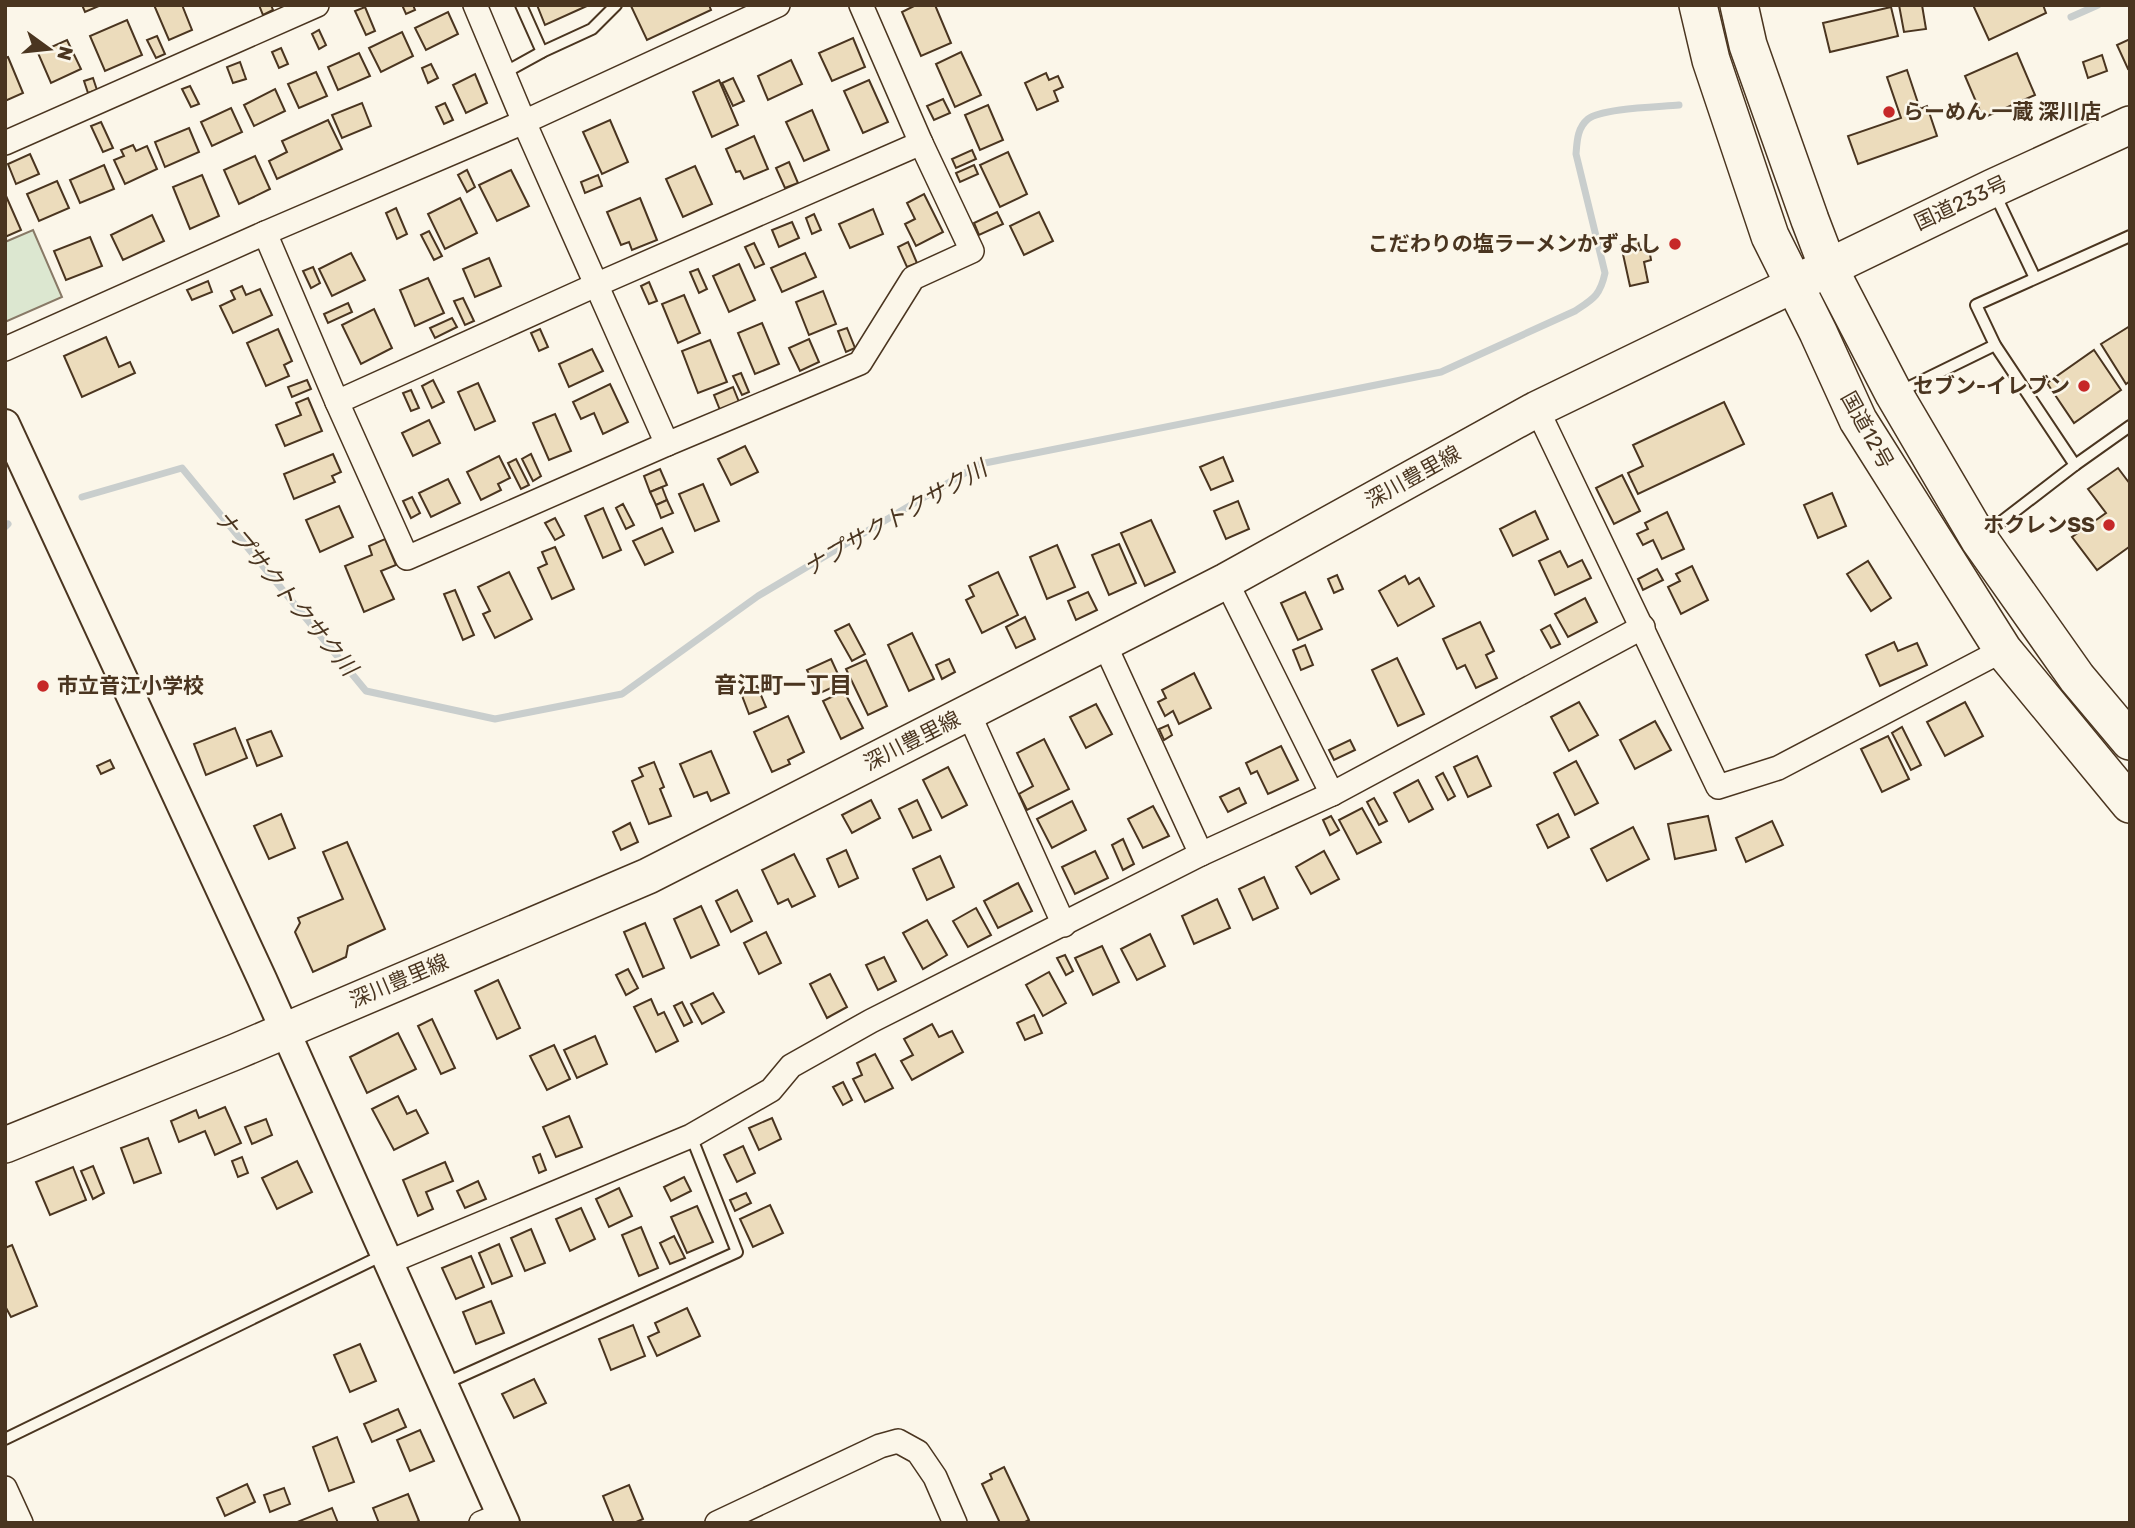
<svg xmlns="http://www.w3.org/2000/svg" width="2135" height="1528" viewBox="0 0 2135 1528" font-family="Rubik,'Noto Sans JP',sans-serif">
<rect width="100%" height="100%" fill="#fbf6e9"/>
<polygon fill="#dce7d0" stroke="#887966" stroke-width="2" points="33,230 62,297 5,322 5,242"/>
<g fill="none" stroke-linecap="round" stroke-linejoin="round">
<g stroke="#c9cecd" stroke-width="7">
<polyline points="2071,17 2098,5"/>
<path d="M 82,497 L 182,468 L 366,691 L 495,719 L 622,694 L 758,596 L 980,464 L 1441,372 L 1575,311 C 1593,299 1600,296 1605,273 L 1576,154 C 1577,142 1577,128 1588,119 C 1602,108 1659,107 1679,105"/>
<polyline points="5,527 8,524"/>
</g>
</g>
<g fill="#ecdcbc" stroke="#4a3520" stroke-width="2">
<polygon points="82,5 101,5 85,12"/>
<polygon points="154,5 182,5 192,30 169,40"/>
<polygon points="259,5 271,5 273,10 263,15"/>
<polygon points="402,5 413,5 415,10 406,14"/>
<polygon points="537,5 589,5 545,25"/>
<polygon points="709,5 711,10 647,40 631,6"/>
<polygon points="916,5 935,5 951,43 921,56 902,12"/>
<polygon points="1899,5 1922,5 1926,29 1904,32"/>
<polygon points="1973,5 2043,5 2046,13 1989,40"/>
<polygon points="365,7 375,31 366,35 355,11"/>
<polygon points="1891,7 1898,36 1830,52 1823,23"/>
<polygon points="448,12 458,34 426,50 415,28"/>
<polygon points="127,20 142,55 105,71 90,36"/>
<polygon points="319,30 326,45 319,49 312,34"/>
<polygon points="402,32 413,56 381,72 369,48"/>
<polygon points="157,36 165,54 156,58 147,40"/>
<polygon points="853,38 865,67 832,81 819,53"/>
<polygon points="2130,39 2130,68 2128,69 2117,45"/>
<polygon points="67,40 81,69 51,83 38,53"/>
<polygon points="281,48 288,64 279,68 272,52"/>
<polygon points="961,52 981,95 955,107 936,64"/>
<polygon points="359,53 370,76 338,90 328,67"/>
<polygon points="2017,53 2035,95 1983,118 1965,76"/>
<polygon points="2102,55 2107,71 2088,78 2083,62"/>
<polygon points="8,57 23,93 5,101 5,58"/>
<polygon points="791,60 802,84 768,100 758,76"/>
<polygon points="240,62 246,79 233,83 227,67"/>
<polygon points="431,64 438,78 428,83 422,68"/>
<polygon points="1907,70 1920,109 1927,106 1937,136 1858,164 1848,136 1901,118 1887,77"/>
<polygon points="316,72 327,96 299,108 288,84"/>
<polygon points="1046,73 1049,80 1058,76 1063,87 1054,91 1058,101 1037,110 1025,83"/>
<polygon points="475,74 487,103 466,113 453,85"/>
<polygon points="93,78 97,90 88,93 84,81"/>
<polygon points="733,78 744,101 733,106 722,83"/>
<polygon points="719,80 738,125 712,137 693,92"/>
<polygon points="869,80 888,122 863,133 844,91"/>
<polygon points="190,86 199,104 191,107 182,89"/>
<polygon points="275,89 285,111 254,126 244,105"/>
<polygon points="943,99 950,113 934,120 927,106"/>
<polygon points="362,103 371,126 342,138 332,115"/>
<polygon points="445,103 453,120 444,124 436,107"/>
<polygon points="988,105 1003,140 980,150 965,115"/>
<polygon points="231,108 242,132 212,146 201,122"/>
<polygon points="812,110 829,150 804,161 786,122"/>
<polygon points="328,120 342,149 277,179 269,161 287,152 282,141"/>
<polygon points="610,120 628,162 602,174 583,132"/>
<polygon points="101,122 113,148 103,152 91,126"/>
<polygon points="189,128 199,152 165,167 155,142"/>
<polygon points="754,136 768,169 744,179 740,171 736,172 726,149"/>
<polygon points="133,145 136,151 147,146 157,169 125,184 114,160 124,156 121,150"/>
<polygon points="972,150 976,159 956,168 952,159"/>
<polygon points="1008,152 1027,194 1000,207 980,165"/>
<polygon points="30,154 39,174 16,184 8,164"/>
<polygon points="255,156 270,189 239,204 224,170"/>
<polygon points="789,162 798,183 785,188 776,168"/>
<polygon points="104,165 114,189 80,203 70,180"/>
<polygon points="974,165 978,174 960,182 956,173"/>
<polygon points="695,166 712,204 683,217 666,179"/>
<polygon points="467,170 475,187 467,192 458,175"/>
<polygon points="511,170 529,206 497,221 479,185"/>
<polygon points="202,175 219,216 190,229 173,187"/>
<polygon points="598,175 602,186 585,193 581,182"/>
<polygon points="57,181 69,208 39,221 27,194"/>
<polygon points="924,194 943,232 916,246 905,224 915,219 907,203"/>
<polygon points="6,196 21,230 5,237 5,197"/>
<polygon points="460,198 477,233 445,249 428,214"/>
<polygon points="640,198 657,240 632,250 629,242 621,245 607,212"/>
<polygon points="396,208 407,234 397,239 386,213"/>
<polygon points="873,209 883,234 850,248 839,224"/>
<polygon points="997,212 1003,224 979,235 974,223"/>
<polygon points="1039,212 1053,241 1024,255 1010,226"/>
<polygon points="814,214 821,230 812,234 806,218"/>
<polygon points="152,215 164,241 123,260 111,235"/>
<polygon points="792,222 799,238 779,247 772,230"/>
<polygon points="429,231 442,256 434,260 421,235"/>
<polygon points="90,237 102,266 66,280 54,251"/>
<polygon points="1638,241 1640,250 1649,248 1651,260 1644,262 1648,282 1630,286 1621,245"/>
<polygon points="908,242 917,263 907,267 898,247"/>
<polygon points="754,243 764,264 755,268 745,247"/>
<polygon points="351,253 365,280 332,296 319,269"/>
<polygon points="805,253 816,277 782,292 771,268"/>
<polygon points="489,258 501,286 475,297 463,269"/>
<polygon points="739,264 755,300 729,312 713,276"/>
<polygon points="313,267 320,283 311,288 303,271"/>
<polygon points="698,269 707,289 699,293 690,272"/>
<polygon points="428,278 444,313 415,326 400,290"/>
<polygon points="208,281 212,292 192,300 187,290"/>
<polygon points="649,282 657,301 649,304 641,286"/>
<polygon points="242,286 246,295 260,289 272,315 233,333 220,306 235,299 231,291"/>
<polygon points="823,291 836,324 809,335 796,302"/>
<polygon points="684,295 700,333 678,343 662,304"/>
<polygon points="463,298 474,321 465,325 454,301"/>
<polygon points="348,303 352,312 328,323 324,314"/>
<polygon points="374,309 392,348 361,364 342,325"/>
<polygon points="452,318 457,327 435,338 430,328"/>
<polygon points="762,323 779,364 755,374 738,333"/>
<polygon points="2130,326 2130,381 2126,384 2101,344"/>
<polygon points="847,328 855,348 846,352 838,331"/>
<polygon points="278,329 292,361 284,365 289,376 266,386 247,343"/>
<polygon points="540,329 548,347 539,351 531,333"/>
<polygon points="106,337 119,367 130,362 135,373 82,397 64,356"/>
<polygon points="809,339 819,362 800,371 789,348"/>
<polygon points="710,340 727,382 698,393 682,351"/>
<polygon points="592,349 603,371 569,387 559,364"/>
<polygon points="2094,350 2121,390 2074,423 2047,383"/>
<polygon points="741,373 749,392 742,395 733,376"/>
<polygon points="307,380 311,389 292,397 288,387"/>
<polygon points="433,380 444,402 432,408 422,386"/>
<polygon points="478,383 495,421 475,430 458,392"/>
<polygon points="610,384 628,422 603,434 594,413 581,419 573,402"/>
<polygon points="733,387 739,402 720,410 714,395"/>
<polygon points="411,390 419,408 411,411 403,393"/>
<polygon points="308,398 322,431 285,446 276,425 301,415 296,403"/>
<polygon points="1724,402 1744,444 1638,494 1628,473 1643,466 1633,445"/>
<polygon points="555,414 571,451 549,460 533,423"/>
<polygon points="429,420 440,443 413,456 402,433"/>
<polygon points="745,446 758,472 731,485 718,459"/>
<polygon points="333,454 341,472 332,476 335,482 294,499 284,474"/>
<polygon points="531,454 541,476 533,481 522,459"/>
<polygon points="499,456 510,478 498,484 501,490 481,500 467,472"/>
<polygon points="1223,457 1233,481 1211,490 1200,467"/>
<polygon points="516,459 529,485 521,489 508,463"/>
<polygon points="2118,468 2130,484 2130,548 2129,547 2097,570 2072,537 2106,513 2088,489"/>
<polygon points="660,469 667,485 650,492 644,476"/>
<polygon points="1622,475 1640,511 1614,524 1596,488"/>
<polygon points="448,479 460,503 431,517 419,493"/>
<polygon points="703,484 719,521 695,531 679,494"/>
<polygon points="662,487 667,500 656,505 650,492"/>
<polygon points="1832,493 1846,526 1818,538 1804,505"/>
<polygon points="412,497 420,513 411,518 403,501"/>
<polygon points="667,500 673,513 661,518 656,505"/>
<polygon points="1238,501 1249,529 1226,539 1214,511"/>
<polygon points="623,504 634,525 626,529 616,508"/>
<polygon points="339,506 353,537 320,552 306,520"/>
<polygon points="603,508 621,550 603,558 585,516"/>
<polygon points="1535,511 1548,539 1513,556 1500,529"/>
<polygon points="1667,512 1684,549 1662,559 1653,540 1643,545 1637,534 1648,529 1645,523"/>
<polygon points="555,518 564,535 555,540 545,523"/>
<polygon points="1151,520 1175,572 1145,586 1121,533"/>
<polygon points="662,528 673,552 645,565 633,541"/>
<polygon points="385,539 396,565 381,571 394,599 364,612 345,566 372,555 369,546"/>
<polygon points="1119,544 1136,583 1109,595 1092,555"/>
<polygon points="1057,545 1075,587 1047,599 1030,557"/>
<polygon points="555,547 574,589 552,599 538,568 547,564 542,552"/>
<polygon points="1560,551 1568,567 1582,560 1591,578 1555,595 1539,561"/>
<polygon points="1868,561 1891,598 1871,611 1847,574"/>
<polygon points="1692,566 1708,600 1681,614 1668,587 1680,581 1676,574"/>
<polygon points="1657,569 1663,580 1643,590 1638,579"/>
<polygon points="509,572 532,619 495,638 483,614 490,611 478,587"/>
<polygon points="998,572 1018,615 982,633 966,600 974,596 969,586"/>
<polygon points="1337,575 1343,589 1334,593 1328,579"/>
<polygon points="1405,576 1409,584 1419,578 1434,606 1398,626 1379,591"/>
<polygon points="455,590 474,635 463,640 444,594"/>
<polygon points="1088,592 1097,610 1076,620 1068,601"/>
<polygon points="1305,592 1322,629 1298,640 1281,603"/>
<polygon points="1585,598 1597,622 1568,637 1555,614"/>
<polygon points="1025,617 1035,639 1016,648 1006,627"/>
<polygon points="1480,622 1494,651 1486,655 1497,678 1476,688 1465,665 1457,669 1443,639"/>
<polygon points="849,624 865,654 852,661 835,631"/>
<polygon points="1550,625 1560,644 1551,648 1541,630"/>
<polygon points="912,633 934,679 909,691 888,645"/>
<polygon points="1894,642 1898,651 1917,643 1927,665 1880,686 1866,655"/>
<polygon points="1305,645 1313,665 1301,670 1293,650"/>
<polygon points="1397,658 1424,714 1398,726 1372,670"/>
<polygon points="831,659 842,683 818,694 807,670"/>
<polygon points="949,659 955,672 942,679 936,665"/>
<polygon points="866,660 887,706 868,715 846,669"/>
<polygon points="1194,673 1211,708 1179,724 1173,711 1165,716 1158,702 1166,698 1162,690"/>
<polygon points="757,686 766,707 749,714 741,693"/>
<polygon points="844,691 863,728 841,739 823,701"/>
<polygon points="1579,702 1598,735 1569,751 1551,717"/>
<polygon points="1965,702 1983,736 1945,756 1927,722"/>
<polygon points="1096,704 1112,734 1086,748 1070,717"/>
<polygon points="788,716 804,752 788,760 790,764 772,772 754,732"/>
<polygon points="1655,721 1671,750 1635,769 1620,740"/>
<polygon points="1168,725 1172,735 1164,740 1159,729"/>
<polygon points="1902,727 1921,765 1911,770 1892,733"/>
<polygon points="235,728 247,758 206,775 194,744"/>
<polygon points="271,731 282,756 257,766 247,740"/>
<polygon points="1888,736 1909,779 1882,792 1861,749"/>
<polygon points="1044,739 1069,789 1027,810 1019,794 1033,786 1017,753"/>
<polygon points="1350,740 1355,750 1334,760 1329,750"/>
<polygon points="1281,746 1298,780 1268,794 1257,771 1251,774 1246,763"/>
<polygon points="711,751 729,793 711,801 707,792 694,797 680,764"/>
<polygon points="1477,756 1491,786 1468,797 1454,767"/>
<polygon points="110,760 114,768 101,774 97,766"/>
<polygon points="1576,761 1598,803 1575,815 1554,773"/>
<polygon points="654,762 664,787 660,789 671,816 649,824 632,781 643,776 639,768"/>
<polygon points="948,767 967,805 942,818 923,780"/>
<polygon points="1443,773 1455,796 1448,800 1436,777"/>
<polygon points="1418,780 1433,809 1409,822 1394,793"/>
<polygon points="1239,788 1246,803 1228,812 1220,797"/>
<polygon points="1374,798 1387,821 1379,825 1367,802"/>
<polygon points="871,800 880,818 852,833 842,815"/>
<polygon points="917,800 931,830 913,838 899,809"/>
<polygon points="1072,801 1086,830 1052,848 1037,819"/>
<polygon points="1153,806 1169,836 1143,848 1128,819"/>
<polygon points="1362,808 1381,842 1357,854 1339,820"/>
<polygon points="281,814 295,848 269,859 254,826"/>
<polygon points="1558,814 1569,837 1548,848 1537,825"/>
<polygon points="1331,816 1339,830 1330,835 1323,820"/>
<polygon points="1708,816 1716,850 1675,859 1668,824"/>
<polygon points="1772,821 1783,845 1746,862 1736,838"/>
<polygon points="630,823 638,842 621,850 613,832"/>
<polygon points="1633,827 1649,859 1607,881 1591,849"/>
<polygon points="1123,839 1134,864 1123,870 1112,845"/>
<polygon points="347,842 385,929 348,946 346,957 313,972 295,932 300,923 298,918 343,899 323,852"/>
<polygon points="846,850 858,878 839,887 827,859"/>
<polygon points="1095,851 1108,878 1075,894 1062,867"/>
<polygon points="1324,851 1339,879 1311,894 1296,867"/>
<polygon points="794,854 815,896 792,907 788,899 778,904 762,870"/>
<polygon points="940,856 954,887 927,900 913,869"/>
<polygon points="1264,877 1278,908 1253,920 1239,889"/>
<polygon points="1018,883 1032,911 998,928 984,901"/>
<polygon points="737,890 752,921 731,932 716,901"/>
<polygon points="1217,899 1230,928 1194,944 1182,916"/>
<polygon points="701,906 719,945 691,958 674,919"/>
<polygon points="976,908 991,935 968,947 953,921"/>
<polygon points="927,920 947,955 923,969 903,933"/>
<polygon points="645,923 664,968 643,977 624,932"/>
<polygon points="766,932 781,963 759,974 744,943"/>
<polygon points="1150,934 1165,966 1137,980 1121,949"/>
<polygon points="1102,946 1119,982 1093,995 1075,958"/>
<polygon points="1065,955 1073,971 1066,975 1057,958"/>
<polygon points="884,957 896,981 878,990 866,965"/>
<polygon points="628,969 638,988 626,995 616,975"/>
<polygon points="1049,972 1066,1003 1043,1016 1026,985"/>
<polygon points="830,974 847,1007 827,1018 810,984"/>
<polygon points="498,980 520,1028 497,1039 475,991"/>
<polygon points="713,993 724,1012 702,1024 691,1004"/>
<polygon points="651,999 658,1015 664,1012 678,1041 656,1052 634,1007"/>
<polygon points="682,1002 692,1022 684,1026 674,1006"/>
<polygon points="1034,1015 1042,1033 1025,1040 1017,1023"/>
<polygon points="432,1019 455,1068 441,1074 418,1026"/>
<polygon points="932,1024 939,1037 952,1031 963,1052 912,1080 901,1061 913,1055 904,1039"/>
<polygon points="398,1033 416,1069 367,1093 350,1057"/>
<polygon points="595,1036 607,1064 577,1078 564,1050"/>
<polygon points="554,1045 570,1079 547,1090 530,1056"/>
<polygon points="875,1054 893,1088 865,1102 853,1079 862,1075 857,1063"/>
<polygon points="843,1082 852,1100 843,1105 833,1087"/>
<polygon points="398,1096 407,1114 416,1110 428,1133 394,1150 372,1109"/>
<polygon points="225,1107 241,1143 215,1155 205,1131 179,1142 171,1121 196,1110 199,1118"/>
<polygon points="569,1116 582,1147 556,1157 543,1127"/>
<polygon points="772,1118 781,1139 759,1150 749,1128"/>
<polygon points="266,1119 272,1135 252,1144 245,1127"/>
<polygon points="148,1138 161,1173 134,1183 121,1148"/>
<polygon points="743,1146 755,1173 737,1182 724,1155"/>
<polygon points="540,1154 546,1170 539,1173 533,1157"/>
<polygon points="242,1157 248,1173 238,1177 232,1161"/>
<polygon points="297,1161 312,1192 277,1209 262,1178"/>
<polygon points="445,1162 453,1181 426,1192 433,1209 418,1216 403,1180"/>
<polygon points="93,1166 104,1193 93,1199 81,1171"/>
<polygon points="73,1167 86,1200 50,1215 36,1182"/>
<polygon points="684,1177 691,1191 671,1201 664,1187"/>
<polygon points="478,1181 486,1199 465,1208 457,1191"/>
<polygon points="619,1188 632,1216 609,1227 596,1199"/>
<polygon points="746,1193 751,1203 735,1211 730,1200"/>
<polygon points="770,1205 783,1233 753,1247 740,1219"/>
<polygon points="697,1206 713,1242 687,1253 671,1217"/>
<polygon points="581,1208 595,1239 570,1251 556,1219"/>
<polygon points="641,1227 658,1268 639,1276 622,1235"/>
<polygon points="531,1229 545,1263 525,1271 511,1238"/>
<polygon points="674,1236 685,1258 670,1264 660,1243"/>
<polygon points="499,1244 512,1276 492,1284 479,1253"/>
<polygon points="12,1245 37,1306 11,1317 5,1306 5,1248"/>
<polygon points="471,1256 484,1287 456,1299 442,1268"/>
<polygon points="491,1301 504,1333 476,1344 463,1312"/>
<polygon points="687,1308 700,1336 657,1356 648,1337 659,1332 655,1323"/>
<polygon points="633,1325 645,1356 611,1370 599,1339"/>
<polygon points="360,1344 376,1381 350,1392 334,1355"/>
<polygon points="534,1379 546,1403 514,1418 502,1394"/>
<polygon points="398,1409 406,1427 372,1442 364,1424"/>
<polygon points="420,1430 434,1461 410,1471 397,1440"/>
<polygon points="337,1437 354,1482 329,1491 313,1447"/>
<polygon points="1004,1467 1029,1520 1023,1523 1000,1523 982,1484 992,1479 990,1474"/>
<polygon points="247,1484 255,1502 225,1516 217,1498"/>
<polygon points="629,1485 643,1519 634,1523 614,1523 603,1496"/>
<polygon points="284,1488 290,1504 270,1512 264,1495"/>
<polygon points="408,1494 419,1521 414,1523 379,1523 373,1508"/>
<polygon points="332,1508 338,1523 298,1523 297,1522"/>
</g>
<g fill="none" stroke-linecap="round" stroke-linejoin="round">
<defs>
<g id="service">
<polyline points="521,5 542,52"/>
<polyline points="504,73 542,52 592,29 616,5"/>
<polyline points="1994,192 2035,278"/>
<polyline points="1899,392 1995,345"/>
<polyline points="2075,465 1995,345 1976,305 2130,236"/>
<polyline points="1984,535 2075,465 2130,426"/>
<polyline points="444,1384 737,1252 691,1136"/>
<polyline points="5,1439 383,1255"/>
</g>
<g id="minor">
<polyline points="475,5 524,122 667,444"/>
<polyline points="5,143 317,5"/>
<polyline points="265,233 337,402 407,558 667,444 860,363 913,278 972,251 921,143 861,5"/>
<polyline points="5,349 265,233 524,122 778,5"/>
<polyline points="337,402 598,284 921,143"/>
<polyline points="1537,409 1718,787 1778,768 2003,650"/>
<polyline points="1226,581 1332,794"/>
<polyline points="1104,643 1201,854"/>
<polyline points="968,712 1064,925"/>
<polyline points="389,1262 691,1136 771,1090 791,1066 871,1021 1201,854 1332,794 1643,627"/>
<polyline points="5,1488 21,1523"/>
<polyline points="481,1523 501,1515"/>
<polyline points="717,1523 880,1446 898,1441 918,1452 935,1477 955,1523"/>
</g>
<polyline id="tertiary" points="5,424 262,979 505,1523"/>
<polyline id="primary" points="5,1145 235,1052 648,876 1226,581 1537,409 1793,285"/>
<g id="trunk">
<polyline points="1698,5 1711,60 1770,236 1818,332 1858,420 2003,650 2130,804"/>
<polyline points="1739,5 1748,45 1810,220 1828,267 1894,394 1979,539 2077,678 2130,741"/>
<polyline points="1807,278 1993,188 2130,125"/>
</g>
</defs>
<use href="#service" stroke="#4a3520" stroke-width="14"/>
<use href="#minor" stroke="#4a3520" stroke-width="26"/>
<use href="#tertiary" stroke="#4a3520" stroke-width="32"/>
<use href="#primary" stroke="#4a3520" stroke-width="38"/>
<use href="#trunk" stroke="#4a3520" stroke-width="40"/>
<use href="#service" stroke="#fbf6e9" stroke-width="10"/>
<use href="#minor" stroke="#fbf6e9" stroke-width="23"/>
<use href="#tertiary" stroke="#fbf6e9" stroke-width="28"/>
<use href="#primary" stroke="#fbf6e9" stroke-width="35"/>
<use href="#trunk" stroke="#fbf6e9" stroke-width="37"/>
</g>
<g fill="#c62828" stroke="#fbf6e9" stroke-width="2.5">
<circle cx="1889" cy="112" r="7"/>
<circle cx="1675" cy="244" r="7"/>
<circle cx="2084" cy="386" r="7"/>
<circle cx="2109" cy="525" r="7"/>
<circle cx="43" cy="686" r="7"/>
</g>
<g text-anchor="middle" stroke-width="5" stroke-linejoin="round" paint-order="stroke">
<g font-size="21" font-weight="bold" fill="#4a3520" stroke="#fbf6e9" text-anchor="end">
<text x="1903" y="119" text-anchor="start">らーめん 一蔵 深川店</text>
<text x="1661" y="251">こだわりの塩ラーメンかずよし</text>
<text x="2070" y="393">セブン-イレブン</text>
<text x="2095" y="532">ホクレンSS</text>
<text x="57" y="693" text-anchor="start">市立音江小学校</text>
</g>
<g font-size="21" fill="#4a3520" stroke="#fbf6e9">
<text transform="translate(1961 203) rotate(-25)" y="7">国道233号</text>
<text transform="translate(1867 430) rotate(61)" y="7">国道12号</text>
<text transform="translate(1413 477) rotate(-29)" y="7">深川豊里線</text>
<text transform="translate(912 741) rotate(-27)" y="7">深川豊里線</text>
<text transform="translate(399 981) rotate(-23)" y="7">深川豊里線</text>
</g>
<g font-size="23" font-style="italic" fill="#4a3520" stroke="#fbf6e9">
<text transform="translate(895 518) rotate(-30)" y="8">ナプサクトクサク川</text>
<text transform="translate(286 593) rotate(50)" y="8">ナプサクトクサク川</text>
</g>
<g font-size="23" font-weight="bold" fill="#4a3520" stroke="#fbf6e9">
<text x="783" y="693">音江町一丁目</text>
</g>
</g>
<rect width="2135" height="1528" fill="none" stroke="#4a3520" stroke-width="14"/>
<g transform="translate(49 49) rotate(105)" stroke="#fbf6e9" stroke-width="5" paint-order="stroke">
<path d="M0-5L12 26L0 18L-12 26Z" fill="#4a3520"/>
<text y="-10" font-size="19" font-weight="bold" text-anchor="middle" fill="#4a3520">N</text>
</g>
</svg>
